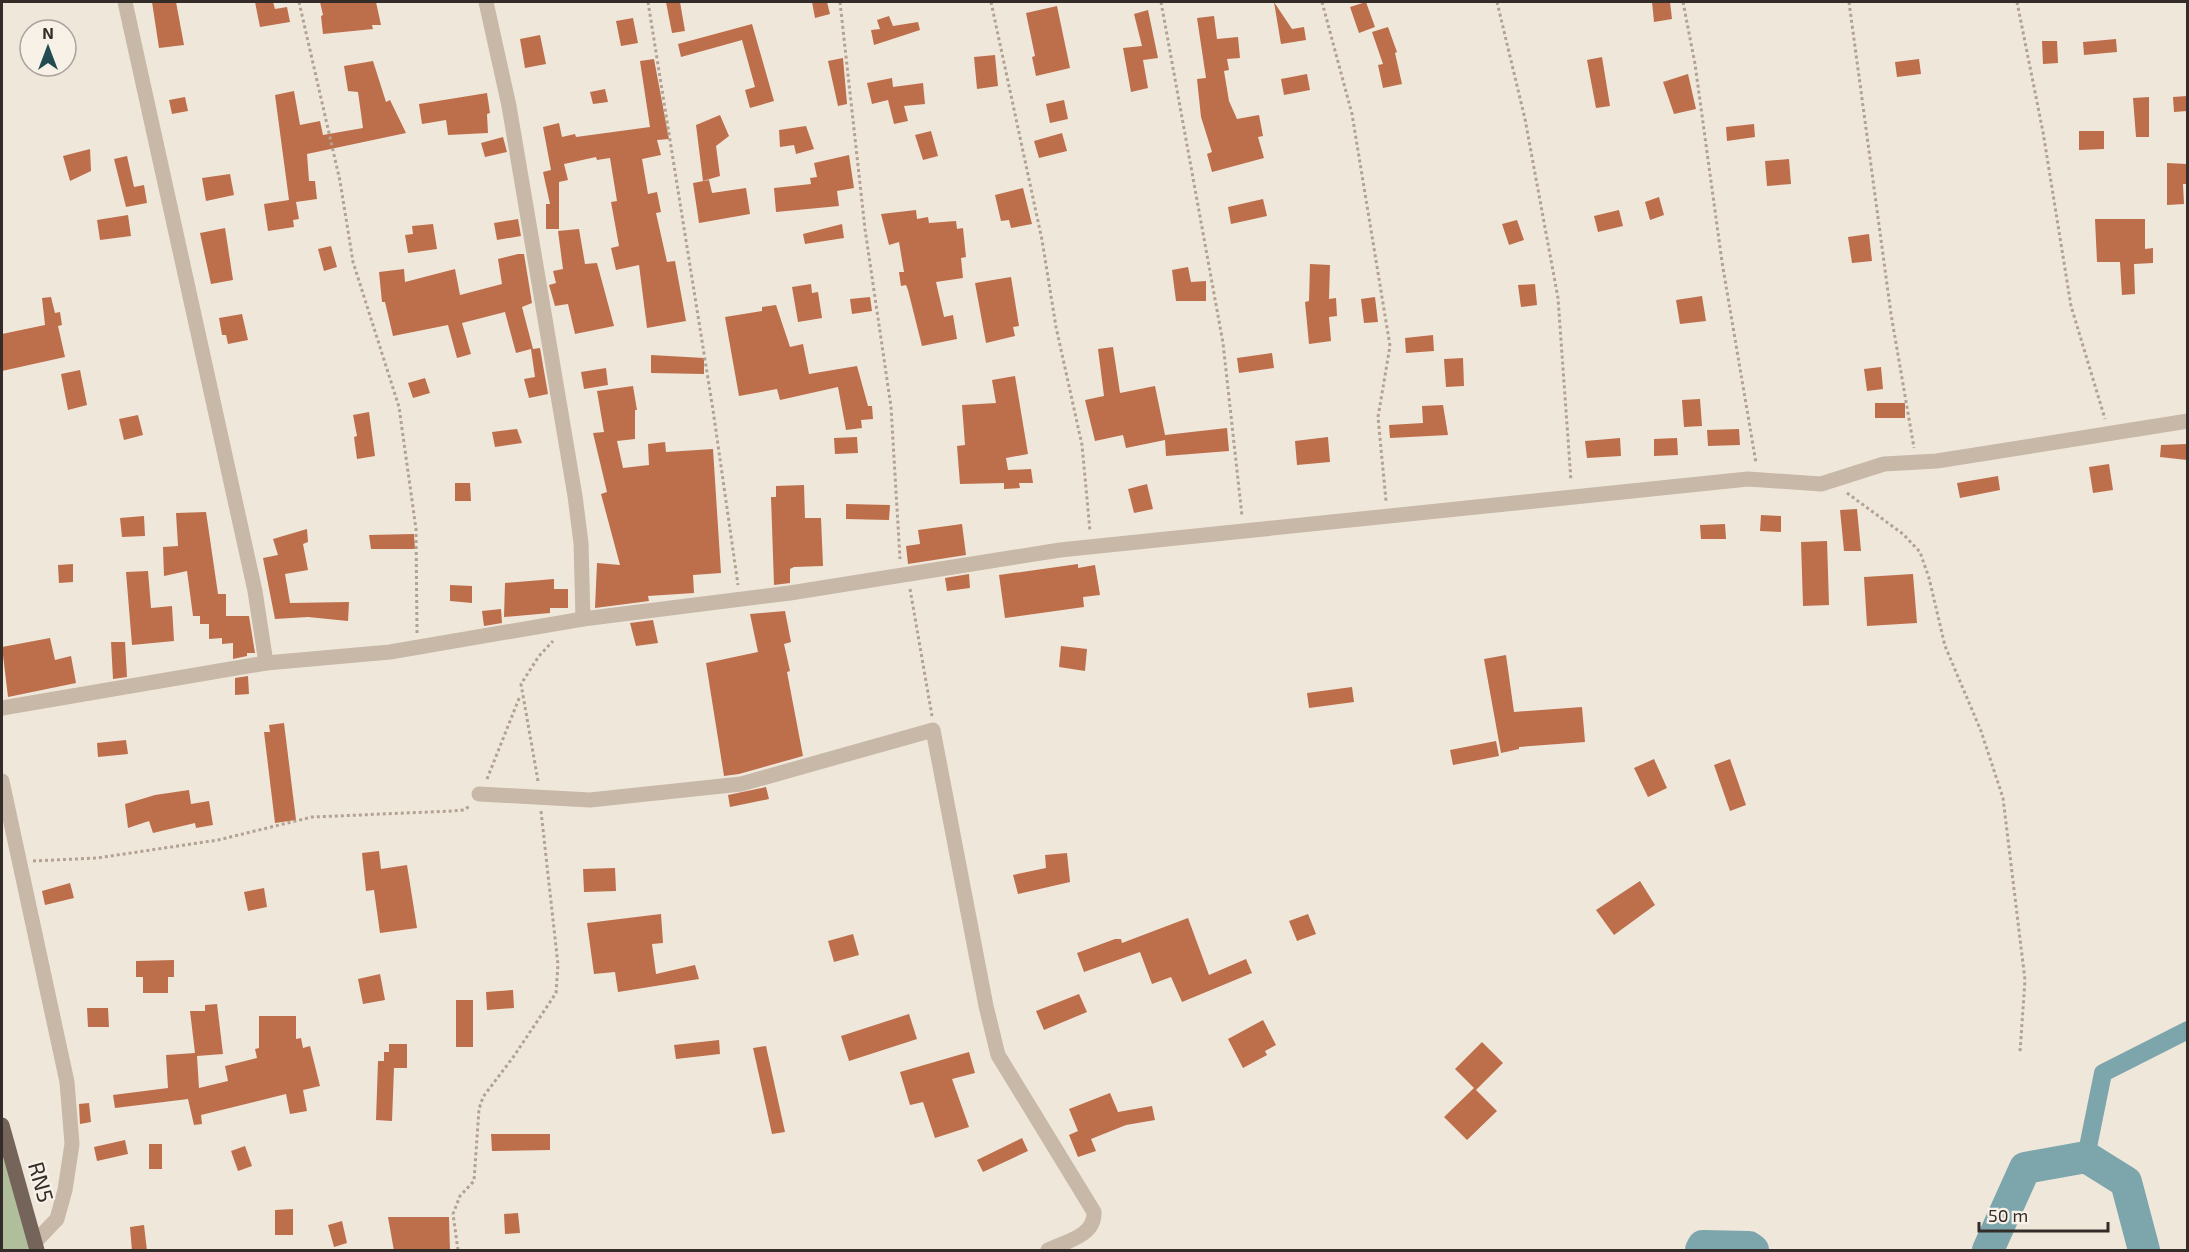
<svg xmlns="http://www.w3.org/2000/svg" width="2189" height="1252" viewBox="0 0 2189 1252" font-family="'Exo 2',sans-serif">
<rect width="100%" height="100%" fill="#f0e7db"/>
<polygon fill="#b0be9c" points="2,1149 30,1250 2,1250"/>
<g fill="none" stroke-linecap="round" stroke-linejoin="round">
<polyline stroke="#7ca6ab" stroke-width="18" points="2086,1157 2103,1073 2188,1030"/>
<g stroke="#7ca6ab" stroke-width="32">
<polyline points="1701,1250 1703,1246 1749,1247 1753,1250"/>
<polyline points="1988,1250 2025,1168 2086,1157 2126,1182 2144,1250"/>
</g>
</g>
<g fill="#bd6e4b">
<polygon points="152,2 176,2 184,45 159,48"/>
<polygon points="255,2 273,2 275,9 287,7 290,22 260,27"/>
<polygon points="320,2 376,2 381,25 372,25 373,29 323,34 321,16 323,15"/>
<polygon points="666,2 680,2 685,31 672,33"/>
<polygon points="812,2 827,2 830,14 815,18"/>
<polygon points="1274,2 1292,29 1304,27 1306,40 1281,44"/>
<polygon points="1366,2 1375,27 1359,33 1350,7"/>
<polygon points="1652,2 1670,2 1672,19 1654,22"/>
<polygon points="1057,6 1070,68 1036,76 1032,57 1035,56 1026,13"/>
<polygon points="1148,10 1158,58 1143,60 1148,88 1131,92 1123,48 1142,46 1134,14"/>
<polygon points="889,16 893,26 918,22 920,30 874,45 871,30 880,29 877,20"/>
<polygon points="1214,16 1217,39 1238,37 1240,58 1227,59 1229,70 1224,71 1229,101 1237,119 1259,115 1263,136 1258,137 1264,158 1212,172 1207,154 1212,152 1201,117 1197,79 1206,78 1197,18"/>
<polygon points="633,18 638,43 621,46 616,21"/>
<polygon points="752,24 774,101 750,108 745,90 755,87 742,40 681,57 678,44"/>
<polygon points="1388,27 1397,52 1395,53 1402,84 1383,88 1378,65 1383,64 1372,32"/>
<polygon points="540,35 546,64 525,68 520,39"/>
<polygon points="2116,39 2117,52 2084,55 2083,42"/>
<polygon points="2042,41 2057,41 2058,63 2043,64"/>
<polygon points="995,55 998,86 977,89 974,57"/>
<polygon points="1602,57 1610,106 1596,108 1587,60"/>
<polygon points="843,58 847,104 838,106 828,61"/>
<polygon points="654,59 669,139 657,140 661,155 642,159 648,194 657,192 661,212 656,213 667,262 675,261 686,321 647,328 639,265 616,270 611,248 619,246 611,202 617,201 610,158 597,160 596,157 564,164 568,180 559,182 559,229 546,229 546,204 550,204 543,172 551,170 543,127 559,123 562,137 575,134 576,137 650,127 640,61"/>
<polygon points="1919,59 1921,74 1897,77 1895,62"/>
<polygon points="373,61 386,102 390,100 406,133 307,154 309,181 315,181 317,199 296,202 299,219 293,220 294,227 268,231 264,204 289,200 275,95 294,91 300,125 320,121 323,135 363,128 358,92 348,91 344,66"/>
<polygon points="1307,74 1310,90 1284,95 1281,79"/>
<polygon points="1688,74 1696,109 1674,114 1663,82"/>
<polygon points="892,78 893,87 923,83 925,104 904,106 908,121 894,124 888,100 872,104 867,83"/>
<polygon points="605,89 608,102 593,104 590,92"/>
<polygon points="487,93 490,113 487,114 488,133 448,135 446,120 422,124 419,104"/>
<polygon points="2187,96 2187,111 2174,112 2173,97"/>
<polygon points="185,97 188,111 172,114 169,100"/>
<polygon points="2149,97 2149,137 2136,137 2133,98"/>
<polygon points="1064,100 1068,119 1050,123 1046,104"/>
<polygon points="720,115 729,136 716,146 720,176 703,181 696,125"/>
<polygon points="1754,124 1755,137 1727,141 1726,127"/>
<polygon points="806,126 814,149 796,154 794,145 780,147 779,130"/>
<polygon points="931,131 938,156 923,160 915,135"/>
<polygon points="2079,131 2104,131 2104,149 2079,150"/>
<polygon points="1062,133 1067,151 1039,158 1034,141"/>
<polygon points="503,137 507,152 485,157 481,143"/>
<polygon points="90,149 91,171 70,181 63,156"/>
<polygon points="849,155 854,188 837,191 839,206 776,212 774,188 811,184 810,178 817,177 814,163"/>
<polygon points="127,156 134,187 144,185 147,203 126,207 114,159"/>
<polygon points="1789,159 1791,184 1767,186 1765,161"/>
<polygon points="2167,163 2187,164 2187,184 2183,184 2184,204 2167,205"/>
<polygon points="230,174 234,195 206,201 202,178"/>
<polygon points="709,180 712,193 746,188 750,214 699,223 693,183"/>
<polygon points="1023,188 1032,224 1011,228 1009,220 1001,221 995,195"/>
<polygon points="1659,197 1664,215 1650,220 1645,202"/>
<polygon points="1263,199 1267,216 1231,224 1228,207"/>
<polygon points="916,210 917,219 928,217 929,223 956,221 957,229 963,228 966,257 961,258 963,278 936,282 944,317 953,315 957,339 922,346 908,290 906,285 901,286 899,272 904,272 899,242 889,245 881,214"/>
<polygon points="1619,210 1623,226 1598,232 1594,216"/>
<polygon points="128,215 131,236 100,240 97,220"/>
<polygon points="518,219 521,236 497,240 494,223"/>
<polygon points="2095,219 2145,219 2145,249 2153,248 2153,263 2134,264 2135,294 2122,295 2120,262 2097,262"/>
<polygon points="1517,220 1524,240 1509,245 1502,224"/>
<polygon points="433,224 437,249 408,253 405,235 413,234 412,226"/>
<polygon points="842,224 844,238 805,244 803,234"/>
<polygon points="225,228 233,280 211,284 200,233"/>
<polygon points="579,229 585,264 597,263 614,326 575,334 568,304 555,306 549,285 556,283 553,271 563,269 558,231"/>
<polygon points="1869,234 1872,261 1852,263 1848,237"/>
<polygon points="331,246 337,267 324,271 318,249"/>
<polygon points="518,254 524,254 532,303 522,307 533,349 540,348 548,394 529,398 524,379 535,377 531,349 516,353 505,312 462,323 471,354 457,358 448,325 393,336 385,302 382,302 379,272 404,269 405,282 455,269 460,295 502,284 498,259"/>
<polygon points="1310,264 1330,265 1329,299 1336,298 1337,316 1329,317 1331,341 1309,344 1305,302 1309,301"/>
<polygon points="1188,267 1191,282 1206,281 1206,301 1176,301 1172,270"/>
<polygon points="1011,277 1019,326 1013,327 1015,336 986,343 975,283"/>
<polygon points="811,284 812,293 818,292 822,318 798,322 792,287"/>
<polygon points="1535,284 1537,305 1521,307 1518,285"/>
<polygon points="1702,296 1706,321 1680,324 1676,300"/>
<polygon points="51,297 55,313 60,312 62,325 58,326 65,357 2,371 2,334 45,325 42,298"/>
<polygon points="870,297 872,311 852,314 850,299"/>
<polygon points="1375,297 1378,322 1364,323 1361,299"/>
<polygon points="776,305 790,347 803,344 809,374 857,366 868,406 872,406 873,419 861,420 862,428 846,430 838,387 780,400 777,389 739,396 725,317 762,311 762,307"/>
<polygon points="242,314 248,340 228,344 226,335 222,335 219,318"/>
<polygon points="1433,335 1434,351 1406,353 1405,338"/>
<polygon points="1113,347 1120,393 1155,386 1165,435 1227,428 1229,451 1166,456 1165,440 1126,448 1123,435 1095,441 1085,400 1104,396 1098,349"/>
<polygon points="1272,353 1274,368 1239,373 1237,358"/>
<polygon points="651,355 704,358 704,374 651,373"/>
<polygon points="1463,358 1464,386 1446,387 1444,359"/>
<polygon points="1881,367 1883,389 1867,391 1864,369"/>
<polygon points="606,368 608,385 584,389 581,372"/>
<polygon points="80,370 87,405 68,410 61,374"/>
<polygon points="1015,376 1028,454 1006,458 1008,470 1031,469 1033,483 1019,483 1020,488 1004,489 1004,483 960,484 957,446 965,445 962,405 996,403 992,380"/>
<polygon points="425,378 430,393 413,398 408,383"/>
<polygon points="633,386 637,410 635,410 635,439 617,441 623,468 649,465 648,444 665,442 666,452 713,449 721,573 693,575 694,593 648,596 649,601 595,608 597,563 620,565 601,494 607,492 593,433 604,432 597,391"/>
<polygon points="1700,399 1702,426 1684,427 1682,400"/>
<rect x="1875" y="403" width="30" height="15"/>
<polygon points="1443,405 1448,435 1390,438 1389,425 1423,423 1422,406"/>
<polygon points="369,412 375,456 357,459 354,437 357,436 353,415"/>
<polygon points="138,415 143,435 124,440 119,419"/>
<polygon points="517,429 522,443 495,447 492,432"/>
<polygon points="1739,429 1740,445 1708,446 1707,430"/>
<polygon points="857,437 858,453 835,454 834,438"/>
<polygon points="1328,437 1330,462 1297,465 1295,441"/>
<polygon points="1620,438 1621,456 1587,458 1585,441"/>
<polygon points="1677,438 1678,455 1654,456 1654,439"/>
<polygon points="2187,444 2187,460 2160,457 2161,445"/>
<polygon points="2109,464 2113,490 2093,493 2089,467"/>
<polygon points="1998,476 2000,490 1960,498 1957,483"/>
<polygon points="455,483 470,483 471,501 455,501"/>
<polygon points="1147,484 1153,509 1134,513 1128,489"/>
<polygon points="804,485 805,518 821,518 823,566 794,567 790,569 790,583 774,585 771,497 776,497 776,486"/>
<polygon points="846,504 890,505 889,520 846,519"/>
<polygon points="1857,509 1861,551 1844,551 1840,510"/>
<polygon points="206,512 218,594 226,594 226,616 249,616 255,653 247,653 247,656 233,659 233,643 222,644 222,638 209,639 209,624 200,624 200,616 193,616 187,571 164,576 163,547 178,546 176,513"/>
<polygon points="1761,515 1781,516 1781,532 1760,531"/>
<polygon points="144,516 145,536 122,537 120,518"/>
<polygon points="962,524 966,555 908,564 906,546 920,544 918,530"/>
<polygon points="1725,524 1726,539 1701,539 1700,525"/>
<polygon points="307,529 308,542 303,544 308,570 285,574 290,603 349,602 348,621 308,617 275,619 263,558 278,555 273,539"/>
<polygon points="414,534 415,549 371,549 369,535"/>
<polygon points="1827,541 1829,605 1803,606 1801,542"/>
<polygon points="73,564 73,582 59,583 58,565"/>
<polygon points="1078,564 1078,568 1095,565 1100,595 1083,597 1084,607 1005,618 999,575"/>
<polygon points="148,571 151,608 172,606 174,641 132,645 126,572"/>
<polygon points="969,574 970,588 947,591 945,578"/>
<polygon points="1913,574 1917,623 1867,626 1864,577"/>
<polygon points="554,579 554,589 568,589 568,608 550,608 550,613 504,617 505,583"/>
<polygon points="450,585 472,586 472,603 450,601"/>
<polygon points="501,609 502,623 484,626 482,611"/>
<polygon points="785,611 791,642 784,644 790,671 787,672 803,756 739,774 724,776 706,663 758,652 750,614"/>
<polygon points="653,620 658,643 636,646 630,623"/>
<polygon points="50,638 55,660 71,656 76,683 8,697 2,647"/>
<polygon points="111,642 125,642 127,677 113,679"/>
<polygon points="1061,646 1087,649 1085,671 1059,667"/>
<polygon points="1506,655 1514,712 1582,707 1585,742 1519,747 1519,749 1501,753 1484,659"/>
<polygon points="248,676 249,694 235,695 235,678"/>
<polygon points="1352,687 1354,702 1309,708 1307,693"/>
<polygon points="284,723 296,820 275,823 264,732 270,732 269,725"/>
<polygon points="126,740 128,754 98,757 97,743"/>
<polygon points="1496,741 1499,756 1453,765 1450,750"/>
<polygon points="1654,759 1667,788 1648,797 1634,768"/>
<polygon points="1730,759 1746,805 1730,811 1714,765"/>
<polygon points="766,787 769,799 730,807 728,795"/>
<polygon points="189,790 191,804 209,801 213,825 196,828 195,823 153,833 149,821 128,828 125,804 155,795"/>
<polygon points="379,851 381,869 407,865 417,928 380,933 374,890 366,891 362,853"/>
<polygon points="1067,853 1070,882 1018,894 1013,875 1046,868 1045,855"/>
<polygon points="615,868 616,891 584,892 583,869"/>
<polygon points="1640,881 1655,905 1614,935 1596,910"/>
<polygon points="70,883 74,898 45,905 42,891"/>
<polygon points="264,888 267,907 248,911 244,892"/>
<polygon points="661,914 663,943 652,944 656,974 695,965 699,979 618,992 615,972 594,974 587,923"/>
<polygon points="1308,914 1316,934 1297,941 1289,921"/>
<polygon points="1188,918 1209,975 1246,959 1252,973 1182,1002 1171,977 1152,984 1140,952 1084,972 1077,953 1115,939 1121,939 1122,943"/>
<polygon points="853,934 859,955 834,962 828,941"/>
<polygon points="174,960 174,977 168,977 168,993 143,993 143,977 136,977 136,961"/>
<polygon points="380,974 385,1000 363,1004 358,979"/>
<polygon points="513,990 514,1008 487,1010 486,992"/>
<polygon points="1079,994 1087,1012 1044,1030 1036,1011"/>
<rect x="456" y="1000" width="17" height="47"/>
<polygon points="217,1004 223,1054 197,1056 199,1088 228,1081 225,1066 257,1058 255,1049 259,1048 259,1016 296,1016 296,1039 301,1038 303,1048 310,1046 320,1086 303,1090 307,1111 290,1114 286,1094 201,1115 202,1124 194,1125 188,1099 115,1108 113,1095 168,1088 166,1055 195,1053 190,1011 205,1011 205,1005"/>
<polygon points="87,1008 108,1008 109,1027 88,1027"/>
<polygon points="909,1014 917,1039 849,1061 841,1036"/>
<polygon points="1263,1020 1276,1045 1265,1051 1267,1055 1243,1068 1228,1039"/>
<polygon points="719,1040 720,1054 676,1059 674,1045"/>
<polygon points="1482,1042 1503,1063 1476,1090 1497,1111 1467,1140 1444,1117 1474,1088 1455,1069"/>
<polygon points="389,1044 407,1044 407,1068 394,1068 392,1121 376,1120 378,1061 384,1061 384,1052 389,1052"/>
<polygon points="766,1046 785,1132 772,1134 753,1048"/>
<polygon points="969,1052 975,1073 952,1079 969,1127 935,1138 923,1102 910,1105 900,1072"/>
<polygon points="1110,1093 1118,1112 1152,1106 1155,1120 1126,1125 1091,1139 1096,1151 1078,1157 1069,1135 1078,1131 1069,1109"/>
<polygon points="89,1103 91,1122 80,1124 79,1104"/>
<polygon points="491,1134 550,1134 550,1150 492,1151"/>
<polygon points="1022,1138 1028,1151 983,1172 977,1160"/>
<polygon points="125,1140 128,1154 97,1161 94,1147"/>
<rect x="149" y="1144" width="13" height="25"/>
<polygon points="245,1146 252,1166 238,1171 231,1151"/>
<polygon points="293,1209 293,1235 275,1235 275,1210"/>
<polygon points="518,1213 520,1233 505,1234 504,1214"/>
<polygon points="388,1217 449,1217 450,1251 394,1251"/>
<polygon points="342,1221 347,1243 334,1247 328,1225"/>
<polygon points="144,1225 147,1251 132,1251 130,1227"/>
</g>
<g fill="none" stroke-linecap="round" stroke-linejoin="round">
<g stroke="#b2a292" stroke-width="3" stroke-dasharray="3 3" stroke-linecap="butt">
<polyline points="299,2 340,181 353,262 399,407 416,529 417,633"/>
<polyline points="648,2 713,410 738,585"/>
<polyline points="840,2 865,229 891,407 900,559"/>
<polyline points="991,2 1042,240 1056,327 1082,445 1090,531"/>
<polyline points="1161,2 1223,343 1242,516"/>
<polyline points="1322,2 1352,114 1390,346 1378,417 1386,501"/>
<polyline points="1497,2 1525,119 1558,298 1571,481"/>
<polyline points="1683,2 1695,64 1722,262 1756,463"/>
<polyline points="1849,2 1891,314 1914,448"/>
<polyline points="2017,2 2043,132 2071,306 2105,419"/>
<polyline points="2187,2 2188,4"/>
<polyline points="1847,493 1903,534 1920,552 1929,578 1945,646 1981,731 2003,798 2025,980 2020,1052"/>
<polyline points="910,589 932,716"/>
<polyline points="487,779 520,696"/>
<polyline points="538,781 521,684 539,656 553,641"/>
<polyline points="33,861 97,858 218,840 312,817 453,811 464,810 471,805"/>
<polyline points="458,1250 453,1214 460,1196 474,1181 479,1109 483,1097 514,1056 556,993 558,965 541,811"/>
</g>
<g stroke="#c7b8a8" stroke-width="15">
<polyline points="125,2 255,591 266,663"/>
<polyline points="486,2 509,106 575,496 581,543 583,619"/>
<polyline points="2,708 266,663 390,652 583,619 790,593 1060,550 1748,479 1821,484 1884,464 1937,461 2188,421"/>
<polyline points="2,781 67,1082 72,1144 65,1190 57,1219 35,1242"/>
<path d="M 479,794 L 590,800 L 741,784 L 933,730 L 986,1006 L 998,1055 L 1094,1212 C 1095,1236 1067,1241 1048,1250"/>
</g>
<polyline stroke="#75645a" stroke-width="15" points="2,1125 37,1250"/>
</g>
<g text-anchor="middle" stroke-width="4.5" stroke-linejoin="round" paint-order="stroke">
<g font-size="22" fill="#342c28" stroke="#f8f1e7">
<text transform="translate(41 1182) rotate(74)" y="8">RN5</text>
</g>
</g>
<rect width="2189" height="1252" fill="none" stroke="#342c28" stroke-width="6"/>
<g transform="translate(48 48)"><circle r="28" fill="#f8f1e7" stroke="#aaa29b" stroke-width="1.5"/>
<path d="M0-4.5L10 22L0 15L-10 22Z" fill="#204c52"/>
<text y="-9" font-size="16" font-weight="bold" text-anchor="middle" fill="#342c28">N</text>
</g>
<path d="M1979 1222v9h129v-9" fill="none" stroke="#342c28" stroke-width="3"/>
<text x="1988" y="1222" font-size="18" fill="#342c28" stroke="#f8f1e7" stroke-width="4.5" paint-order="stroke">50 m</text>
</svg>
